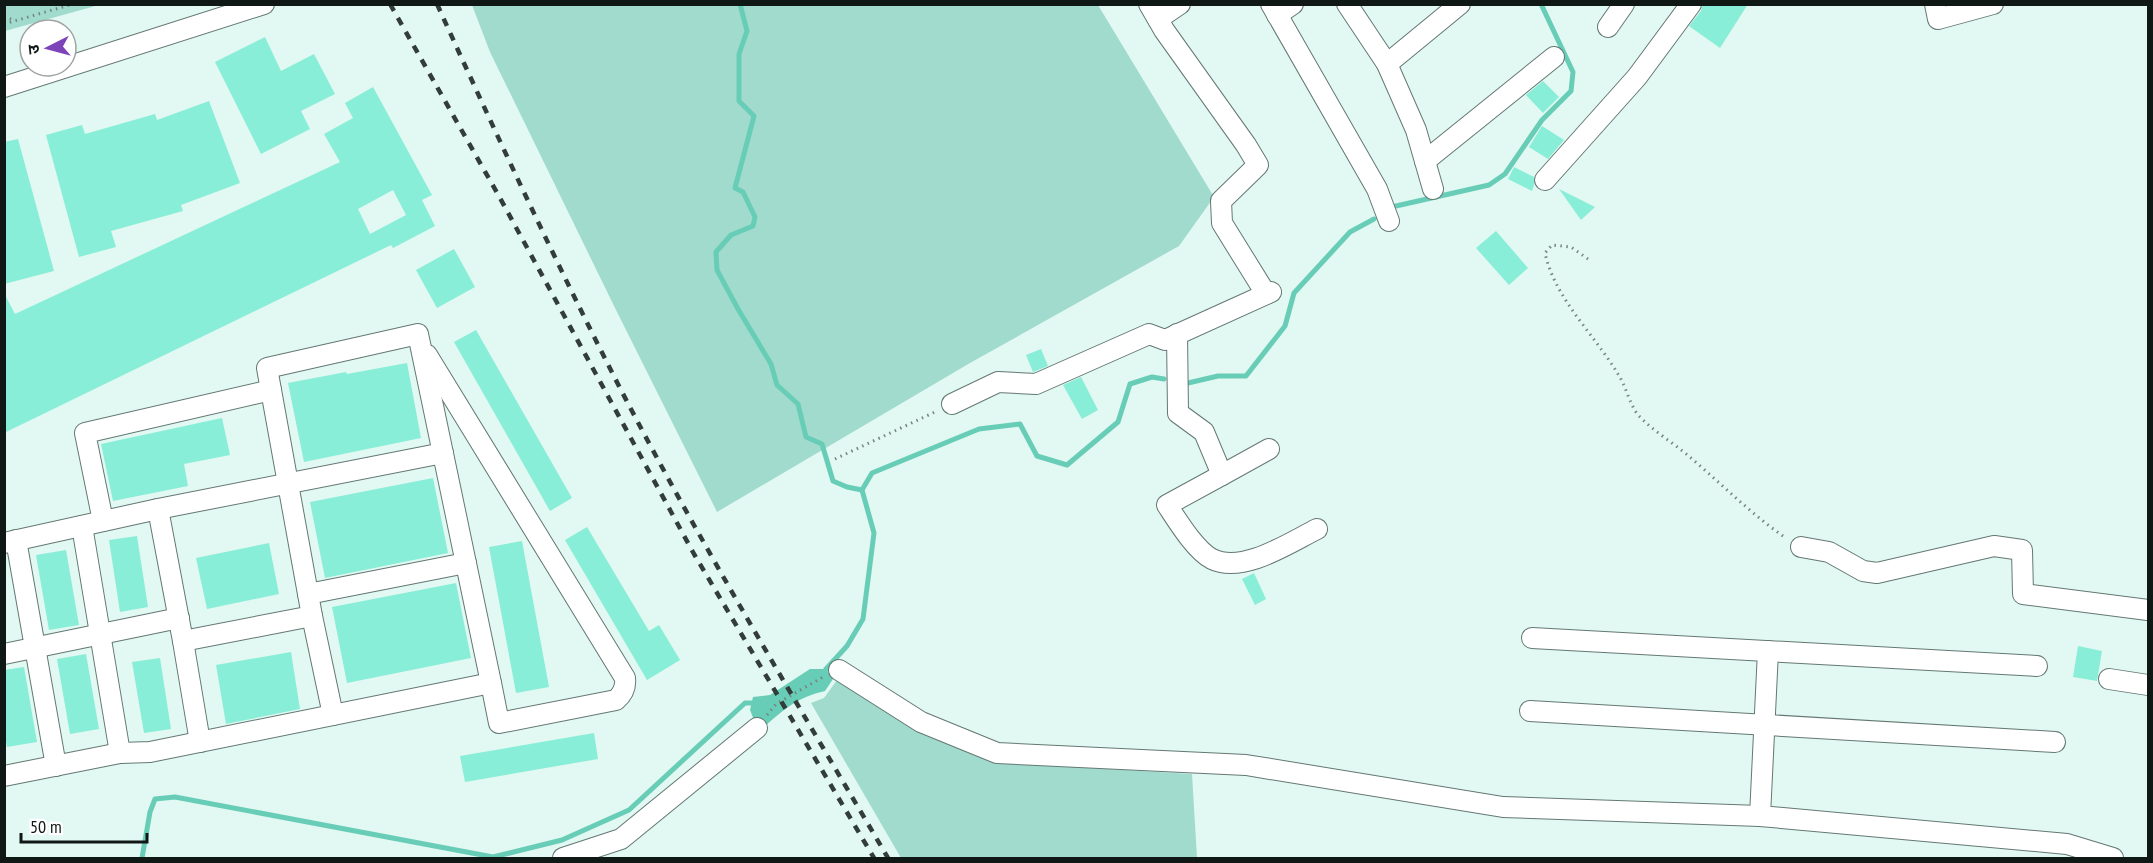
<svg xmlns="http://www.w3.org/2000/svg" width="2153" height="863" viewBox="0 0 2153 863" font-family="'PT Sans Narrow','Noto Sans Devanagari',sans-serif">
<rect width="100%" height="100%" fill="#e2f8f2"/>
<g fill="#a1dbcd">
<polygon points="5,4 99,4 99,5 5,31"/>
<polygon points="472,5 1098,5 1214,197 1179,246 970,363 717,512 617,312 490,52"/>
<polygon points="837,680 913,725 990,762 1192,774 1197,858 901,858 811,703 824,698"/>
</g>
<path fill="#68cdb7" d="M 810,669 L 826,669 L 833,679 L 825,691 C 798,697 786,708 765,726 L 756,725 L 750,710 L 753,697 L 770,695 Z"/>
<g fill="none" stroke-linecap="round" stroke-linejoin="round">
<g stroke="#68cdb7" stroke-width="5">
<polyline points="740,4 747,31 739,54 739,101 754,116 735,188 743,192 755,217 753,226 731,235 716,252 717,270 738,309 771,364 777,385 798,404 806,437 822,444 833,481 847,487 862,490"/>
<polyline points="1396,206 1489,185 1505,174 1542,120 1571,91 1573,72 1541,4"/>
<polyline points="1188,383 1218,376 1246,376 1285,326 1294,293 1350,232 1374,219"/>
<polyline points="826,669 847,646 863,619 874,533 862,490 872,473 979,429 1020,424 1037,456 1067,465 1118,422 1130,384 1152,377 1164,379"/>
<polyline points="142,858 150,812 155,799 175,797 493,857 562,840 629,810 745,703 756,703"/>
</g>
</g>
<g fill="#89eed7" fill-rule="evenodd">
<polygon points="1703,4 1748,4 1720,48 1689,26 1701,11"/>
<polygon points="265,37 281,71 314,54 335,94 301,111 310,129 261,154 215,62"/>
<polygon points="1543,81 1559,97 1543,113 1526,95"/>
<path d="M 373,87 L 432,195 L 422,200 L 435,226 L 393,248 L 391,245 L 4,433 L 4,293 L 15,314 L 340,162 L 324,134 L 353,118 L 345,103 ZM 393,190 L 406,215 L 370,234 L 358,209 Z"/>
<polygon points="209,101 240,183 181,205 183,211 111,231 116,247 79,257 46,135 82,125 85,134 155,114 157,120"/>
<polygon points="1542,126 1564,140 1548,159 1529,147"/>
<polygon points="18,139 54,271 4,284 4,142"/>
<polygon points="1514,167 1534,177 1534,185 1532,191 1508,179"/>
<polygon points="1559,189 1595,207 1581,220"/>
<polygon points="1496,231 1528,268 1509,285 1476,248"/>
<polygon points="454,249 475,287 437,308 416,270"/>
<polygon points="476,330 572,498 550,511 454,342"/>
<polygon points="1041,349 1048,366 1033,372 1026,355"/>
<polygon points="407,363 421,438 304,462 288,383 346,372 347,374"/>
<polygon points="1081,377 1098,410 1082,419 1063,385"/>
<polygon points="222,418 230,455 184,464 188,486 113,501 101,444"/>
<polygon points="433,478 448,553 325,578 310,502"/>
<polygon points="587,527 649,631 659,625 680,660 647,680 565,540"/>
<polygon points="137,536 148,607 120,612 109,540"/>
<polygon points="522,541 549,687 516,693 489,547"/>
<polygon points="269,543 279,594 207,609 196,558"/>
<polygon points="66,550 79,625 49,630 36,555"/>
<polygon points="1254,573 1266,599 1255,605 1242,579"/>
<polygon points="456,583 471,658 347,683 332,607"/>
<polygon points="2078,646 2102,651 2097,681 2073,677"/>
<polygon points="291,652 300,709 226,724 216,665"/>
<polygon points="86,654 99,729 70,734 57,659"/>
<polygon points="160,658 171,729 144,733 132,662"/>
<polygon points="24,667 37,742 7,747 4,731 4,670"/>
<polygon points="594,733 598,759 465,782 460,756"/>
</g>
<g fill="none" stroke-linecap="round" stroke-linejoin="round">
<defs>
<g id="minor">
<polyline points="1149,4 1164,30 1246,145 1258,165 1221,201 1222,223 1266,294"/>
<polyline points="1271,4 1377,189 1389,221"/>
<polyline points="1347,4 1387,64 1416,130 1433,189"/>
<polyline points="1935,4 1938,19 1993,4"/>
<polyline points="1277,15 1293,4"/>
<polyline points="1158,19 1180,4"/>
<polyline points="1608,27 1624,4"/>
<polyline points="1387,64 1460,4"/>
<polyline points="4,87 264,4"/>
<polyline points="1425,161 1554,57"/>
<polyline points="1545,180 1637,77 1691,4"/>
<polyline points="1177,334 1178,413 1204,432 1222,475 1269,449"/>
<path d="M 427,355 L 625,678 C 626,686 623,694 616,700 L 499,723 L 491,683"/>
<polyline points="952,404 998,382 1036,384 1149,334 1165,340 1271,292"/>
<path d="M 1222,475 L 1167,505 C 1177,520 1195,550 1212,559 C 1243,574 1289,543 1317,529"/>
<polyline points="158,509 443,453"/>
<polyline points="103,521 85,433 271,390"/>
<polyline points="82,526 120,753"/>
<polyline points="16,540 56,766"/>
<polyline points="4,543 158,509 183,641 312,616 267,368 418,334 491,683 150,752 120,753 4,776"/>
<polyline points="1801,547 1829,552 1863,571 1877,573 1994,546 2022,550 2023,594 2148,610"/>
<polyline points="308,594 466,563"/>
<polyline points="312,616 333,715"/>
<polyline points="1532,638 2037,666"/>
<polyline points="183,641 200,742"/>
<polyline points="4,654 179,618"/>
<polyline points="839,670 921,722 997,753 1246,765 1503,807 1760,816 2067,844 2113,858"/>
<polyline points="2109,679 2148,685"/>
<polyline points="1530,711 2055,742"/>
<polyline points="1760,816 1768,651"/>
<polyline points="563,858 621,839 757,728"/>
</g>
</defs>
<use href="#minor" stroke="#647873" stroke-width="22"/>
<g stroke="#768581" stroke-width="3" stroke-dasharray="1.5 4.5" stroke-linecap="butt">
<polyline points="4,17 14,20"/>
<polyline points="4,24 73,4"/>
<path d="M 1588,259 L 1571,247 L 1552,245 L 1545,253 C 1555,299 1594,334 1618,374 C 1626,386 1629,403 1638,415 C 1654,432 1674,443 1691,458 C 1723,485 1752,515 1786,538"/>
<polyline points="835,459 937,411"/>
<polyline points="767,715 776,704 823,677"/>
</g>
<use href="#minor" stroke="#fff" stroke-width="20"/>
<g stroke="#323c39" stroke-width="4.5" stroke-dasharray="8 8" stroke-linecap="butt">
<polyline points="390,4 500,198 694,554 874,858"/>
<path d="M 437,4 C 496,134 556,263 621,390 C 704,550 797,703 888,858"/>
</g>
</g>
<rect width="2153" height="863" fill="none" stroke="#101816" stroke-width="12"/>
<g transform="translate(48 48) rotate(264)"><circle r="28" fill="#ffffff" stroke="#9fa3a2" stroke-width="1.5"/>
<path d="M0-4.5L10 22L0 15L-10 22Z" fill="#7d44ba"/>
<text y="-9" font-size="16" font-weight="bold" text-anchor="middle" fill="#101816">उ</text>
</g>
<path d="M21 833v9h126v-9" fill="none" stroke="#101816" stroke-width="3"/>
<text x="30" y="833" font-size="18" fill="#101816" stroke="#ffffff" stroke-width="4.5" paint-order="stroke">50 m</text>
</svg>
